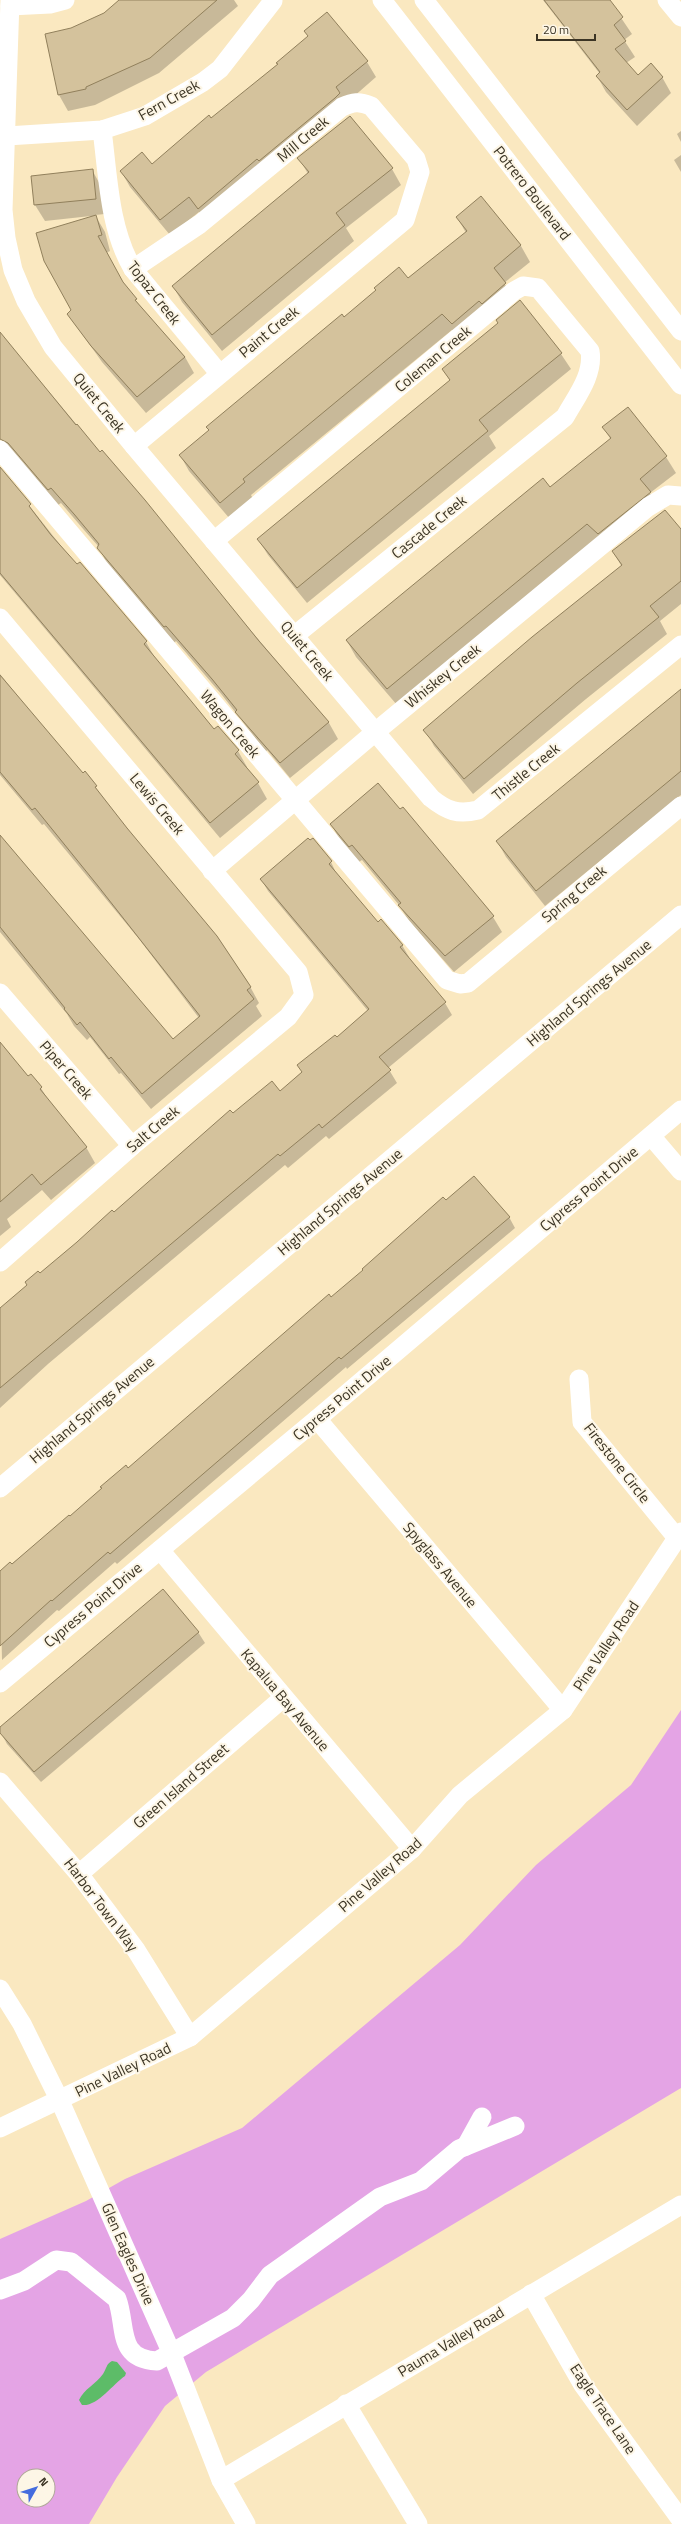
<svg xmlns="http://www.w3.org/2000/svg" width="681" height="2524" viewBox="0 0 681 2524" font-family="'Titillium Web',sans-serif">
<rect width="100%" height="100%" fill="#fae8c0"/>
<path fill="#e4a4e5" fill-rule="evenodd" d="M 681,1710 L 681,2088 L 206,2372 L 165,2406 L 117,2477 L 89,2524 L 0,2524 L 0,2239 L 86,2201 L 125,2179 L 242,2128 L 460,1945 L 536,1865 L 631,1785 ZM 24,2476 L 48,2476 L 48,2500 L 24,2500 Z"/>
<path fill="#5dbc68" d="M 112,2361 L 117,2362 L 126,2373 L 125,2376 C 113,2384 97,2407 82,2405 L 79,2400 C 84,2389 96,2384 103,2374 C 107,2368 106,2364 112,2361 Z"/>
<g fill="#0003">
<polygon points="120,0 234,0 238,6 159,73 95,105 68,111 59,95 46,35 71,29 104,14"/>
<polygon points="543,0 609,0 632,34 624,40 635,57 626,63 638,76 662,77 671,93 637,126 606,92 597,76 600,74"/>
<polygon points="367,62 376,77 208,224 199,212 170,235 130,187 121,171 152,165 211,119"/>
<polygon points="349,117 392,169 401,185 346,228 354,241 222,351 182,302 173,286 308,174 299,158"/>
<polygon points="681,131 681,142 677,134"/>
<polygon points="681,155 681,172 674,160"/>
<polygon points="92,170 101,186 105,214 95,215 105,232 110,251 106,253 124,285 142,309 185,357 194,373 146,413 102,362 68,314 72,311 91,216 45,221 35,205 32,177"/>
<polygon points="481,198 521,246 530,262 504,283 515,300 462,339 452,330 251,495 253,499 230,519 189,471 180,455 344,318 407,279 466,233 457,217"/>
<polygon points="520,302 561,354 571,369 489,436 496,448 307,603 268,555 258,539 450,381 443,369 499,324"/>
<polygon points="0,334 329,723 338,739 290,778 267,750 266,752 222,695 176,641 174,643 107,564 99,547 84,530 61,503 58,505 11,455 0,434"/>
<polygon points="627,408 666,457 676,473 650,493 659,509 397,705 356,657 347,641 550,489 611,440 603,427"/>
<polygon points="0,469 77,566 80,563 146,642 155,658 214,730 218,727 238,751 247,767 246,768 258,783 267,799 220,838 0,575"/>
<polygon points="681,531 681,604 660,621 667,634 586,699 473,794 434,746 425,730 622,567 613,552"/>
<polygon points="0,674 50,736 83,774 85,773 126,829 217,937 246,979 259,1003 256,1006 262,1016 151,1109 121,1073 119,1074 90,1037 87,1040 74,1026 67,1014 0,932 0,845 173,1041 199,1018 139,939 44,824 42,825 0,775"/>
<polygon points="681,691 681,795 545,906 506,857 497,841"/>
<polygon points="331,824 493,917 502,932 454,972 409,921 399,905 362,860 359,862 340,840"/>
<polygon points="313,840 331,862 337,875 378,923 402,945 409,957 408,959 445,1003 452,1015 388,1068 397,1083 329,1139 326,1136 288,1168 285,1165 48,1364 0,1408 0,1309 233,1115 280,1092 368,1011 268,891 261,879"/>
<polygon points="0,1045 28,1078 41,1088 50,1103 86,1147 95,1163 51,1200 42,1190 7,1219 11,1227 0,1236"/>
<polygon points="446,1202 509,1217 515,1228 347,1369 346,1367 117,1564 115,1562 59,1611 57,1610 2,1660 0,1573 70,1518"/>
<polygon points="198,1632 205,1643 41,1782 7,1744 1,1733"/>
</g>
<g fill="#d4c29c" stroke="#91805c">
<polygon points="119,0 217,0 150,58 86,87 86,89 58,95 45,34 71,28 104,13"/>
<polygon points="544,0 610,0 623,17 614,25 626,41 615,49 638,75 651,63 663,77 627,110 596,76 600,72"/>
<polygon points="327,12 368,61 336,87 340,93 335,98 259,161 257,159 198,209 189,197 160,220 120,171 142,152 152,164 209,115 211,118 278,64 276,63 308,36 304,31"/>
<polygon points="350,116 393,168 336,213 345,225 212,335 172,286 309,172 297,158"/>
<polygon points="93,169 96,199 34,205 31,176"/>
<polygon points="481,196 521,245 494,268 506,283 482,304 479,301 452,324 442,314 243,479 245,482 220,503 179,455 209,430 206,427 342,314 344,317 376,290 374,288 399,267 408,278 467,231 456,217"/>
<polygon points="96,215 102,235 98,236 123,282 137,299 135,300 185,357 137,397 91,346 67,314 71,310 44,261 36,233"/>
<polygon points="520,300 562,353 479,420 488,431 297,588 257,539 450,380 442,369 498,323 496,320"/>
<polygon points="0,332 76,425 77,424 100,452 102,450 145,500 259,641 329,722 280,763 235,712 237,710 212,679 166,626 164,627 97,548 99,544 74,514 51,488 48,490 8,443 0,439"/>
<polygon points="628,407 667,456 640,479 651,492 598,534 587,524 387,689 346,640 543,478 550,487 611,438 602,427"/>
<polygon points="0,467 31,504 29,506 51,535 77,564 80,562 147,641 144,644 192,702 214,729 218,726 239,750 235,754 259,782 210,823 0,573"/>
<polygon points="665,510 681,529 681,581 650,606 659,617 577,683 464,779 423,730 532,637 622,565 612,551"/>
<polygon points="0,675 83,773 85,771 97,786 95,787 127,828 217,936 251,987 247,990 254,999 142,1094 111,1057 109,1059 80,1022 77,1025 64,1009 65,1008 0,927 0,835 173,1039 200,1016 98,886 35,808 32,810 0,772"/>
<polygon points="681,689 681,771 536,891 496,841"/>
<polygon points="378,783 400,809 403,807 494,916 445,956 398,905 401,903 352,845 349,847 330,824"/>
<polygon points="308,838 310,840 313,838 332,861 329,864 378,922 381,919 403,945 400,947 446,1002 379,1057 391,1070 322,1128 319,1124 280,1156 278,1154 0,1388 0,1308 27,1285 25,1282 38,1271 40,1273 77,1242 112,1210 114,1212 230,1110 233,1113 272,1081 280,1091 302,1072 297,1065 335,1035 337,1037 369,1009 260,879"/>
<polygon points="0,1042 28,1076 31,1074 42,1087 40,1089 87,1147 41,1185 32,1174 0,1202"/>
<polygon points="474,1176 510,1217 341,1359 339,1357 110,1554 108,1552 52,1601 51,1600 0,1646 0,1571 10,1562 12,1564 69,1515 70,1516 102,1488 100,1487 126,1465 128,1468 329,1294 331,1297 363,1270 362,1269 443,1197 446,1200"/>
<polygon points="163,1589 199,1632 34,1772 0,1733 0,1727"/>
</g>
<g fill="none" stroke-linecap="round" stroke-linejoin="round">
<g stroke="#fff" stroke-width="19">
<path d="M 10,0 L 3,210 L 6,238 L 13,270 L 26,301 L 53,347 L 134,446 L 431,798 C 447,811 458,815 478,810 L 681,645"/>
<polyline points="382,0 681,385"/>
<polyline points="424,0 681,331"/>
<polyline points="667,0 681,17"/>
<polyline points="10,6 50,4 65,0"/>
<path d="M 102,130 C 108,175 109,229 133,269 L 219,373"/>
<polyline points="7,136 102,130 145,116 203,82 220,69 273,1"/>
<path d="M 133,269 L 200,224 L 342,107 C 353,102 359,101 371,106 L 416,159 L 420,172 L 405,220 L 134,446"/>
<polyline points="0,450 447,980 460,984 468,983 681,806"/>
<path d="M 214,541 L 514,291 L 523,286 L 538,288 L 590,351 C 594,375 576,397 565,417 L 294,636"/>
<polyline points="0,618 298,972 304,995 288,1017 132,1146 0,1262"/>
<polyline points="212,871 374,733 648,507 668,495 681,496"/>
<polyline points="0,993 132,1146"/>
<polyline points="651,1136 681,1171"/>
<polyline points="579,1379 582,1422 677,1538"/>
<polyline points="317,1419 563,1710"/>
<polyline points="0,1488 681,915"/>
<polyline points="160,1550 412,1849"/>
<polyline points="0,1683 317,1419 681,1110"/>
<polyline points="0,1782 79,1874 136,1950 190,2037"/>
<polyline points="79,1874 283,1698"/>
<polyline points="0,1989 22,2024 60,2101 172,2354 221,2480 246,2524"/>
<polyline points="0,2128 190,2037 412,1849 460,1795 563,1710 681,1532"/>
<polyline points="466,2146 482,2117"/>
<path d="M 0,2290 L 24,2281 L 56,2260 L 71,2262 L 117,2299 C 127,2326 116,2359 157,2361 L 233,2318 L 251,2300 L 270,2275 L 380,2197 L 421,2181 L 459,2149 L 515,2126"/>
<polyline points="531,2294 583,2385 681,2520"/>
<polyline points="346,2404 418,2524"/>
<polyline points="221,2480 681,2205"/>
</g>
</g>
<g text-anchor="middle" stroke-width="4" stroke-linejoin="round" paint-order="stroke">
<g font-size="15" fill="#3b3424" stroke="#fdf6e6">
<text transform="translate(169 100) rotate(-29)" y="5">Fern Creek</text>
<text transform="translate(303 139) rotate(-40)" y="5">Mill Creek</text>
<text transform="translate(532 193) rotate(52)" y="5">Potrero Boulevard</text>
<text transform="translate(154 293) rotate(52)" y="5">Topaz Creek</text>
<text transform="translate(269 332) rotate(-39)" y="5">Paint Creek</text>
<text transform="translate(433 359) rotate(-40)" y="5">Coleman Creek</text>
<text transform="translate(99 403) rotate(51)" y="5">Quiet Creek</text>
<text transform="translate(429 527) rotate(-39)" y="5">Cascade Creek</text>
<text transform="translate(307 651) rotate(50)" y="5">Quiet Creek</text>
<text transform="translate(443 676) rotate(-39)" y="5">Whiskey Creek</text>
<text transform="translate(230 724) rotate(50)" y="5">Wagon Creek</text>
<text transform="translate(526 772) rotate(-39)" y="5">Thistle Creek</text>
<text transform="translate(157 804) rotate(50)" y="5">Lewis Creek</text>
<text transform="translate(574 894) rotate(-40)" y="5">Spring Creek</text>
<text transform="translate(589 993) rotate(-40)" y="5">Highland Springs Avenue</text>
<text transform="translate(66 1070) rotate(49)" y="5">Piper Creek</text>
<text transform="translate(153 1129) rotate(-40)" y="5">Salt Creek</text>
<text transform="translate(589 1189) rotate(-40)" y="5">Cypress Point Drive</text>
<text transform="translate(340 1202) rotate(-40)" y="5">Highland Springs Avenue</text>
<text transform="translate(342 1398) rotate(-40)" y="5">Cypress Point Drive</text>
<text transform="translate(92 1410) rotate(-40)" y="5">Highland Springs Avenue</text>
<text transform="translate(617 1463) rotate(52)" y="5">Firestone Circle</text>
<text transform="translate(440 1565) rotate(50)" y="5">Spyglass Avenue</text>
<text transform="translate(93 1605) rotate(-40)" y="5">Cypress Point Drive</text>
<text transform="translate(606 1646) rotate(-56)" y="5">Pine Valley Road</text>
<text transform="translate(285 1700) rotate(50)" y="5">Kapalua Bay Avenue</text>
<text transform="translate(181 1786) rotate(-41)" y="5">Green Island Street</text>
<text transform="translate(380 1875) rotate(-41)" y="5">Pine Valley Road</text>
<text transform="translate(101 1905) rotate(53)" y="5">Harbor Town Way</text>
<text transform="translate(123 2070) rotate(-26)" y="5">Pine Valley Road</text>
<text transform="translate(128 2254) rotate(66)" y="5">Glen Eagles Drive</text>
<text transform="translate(451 2342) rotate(-31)" y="5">Pauma Valley Road</text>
<text transform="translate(603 2409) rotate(56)" y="5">Eagle Trace Lane</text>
</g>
</g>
<g transform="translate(36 2488) rotate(51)"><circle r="19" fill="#fdf6e6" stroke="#afa898"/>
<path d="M0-3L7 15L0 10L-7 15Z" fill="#446cde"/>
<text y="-6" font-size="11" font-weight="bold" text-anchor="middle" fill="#3b3424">N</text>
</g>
<path d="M537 34v6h58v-6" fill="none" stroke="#3b3424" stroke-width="2"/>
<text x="543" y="34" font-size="12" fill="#3b3424" stroke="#fdf6e6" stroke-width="3" paint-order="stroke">20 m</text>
</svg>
